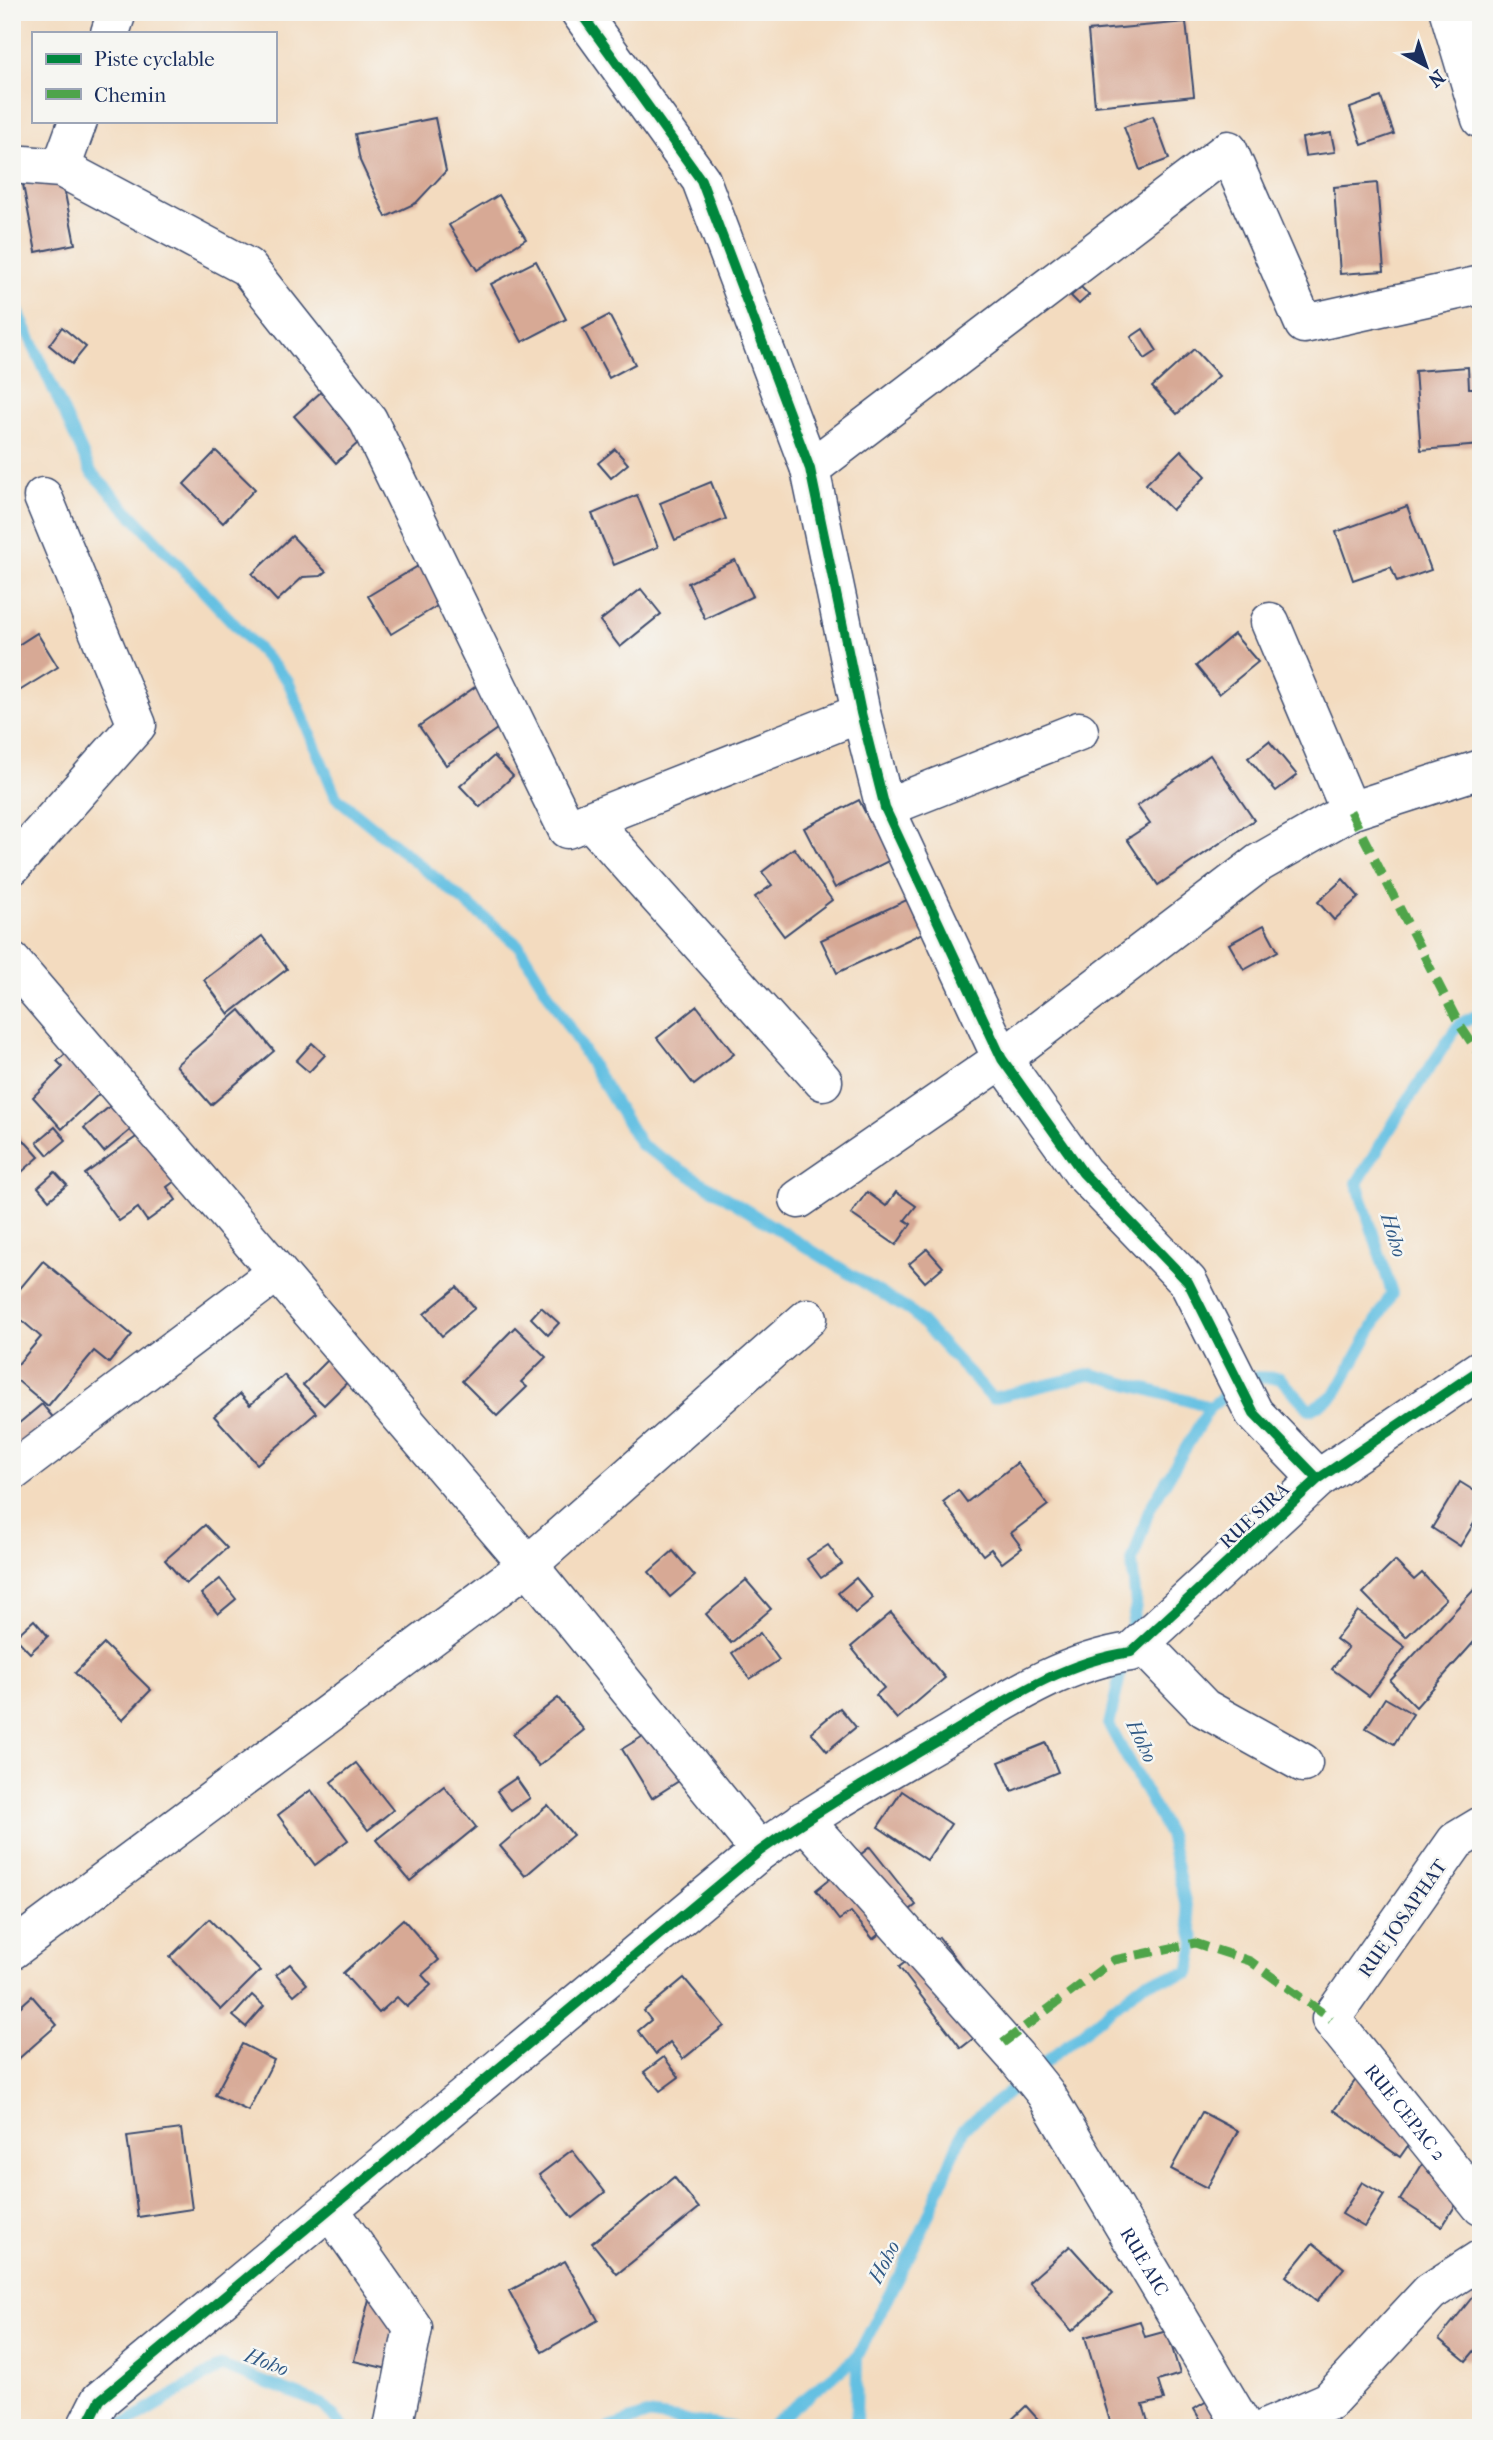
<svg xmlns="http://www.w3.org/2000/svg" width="1493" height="2440" viewBox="0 0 1493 2440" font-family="'IM FELL French Canon',serif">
<rect width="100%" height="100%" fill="#f6f6f2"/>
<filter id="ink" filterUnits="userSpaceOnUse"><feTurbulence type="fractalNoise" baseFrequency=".0143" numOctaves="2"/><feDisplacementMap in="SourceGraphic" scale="14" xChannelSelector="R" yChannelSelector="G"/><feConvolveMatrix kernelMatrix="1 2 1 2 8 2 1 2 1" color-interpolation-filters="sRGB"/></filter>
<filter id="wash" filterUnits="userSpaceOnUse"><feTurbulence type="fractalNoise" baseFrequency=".00686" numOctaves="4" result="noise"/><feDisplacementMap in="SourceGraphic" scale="28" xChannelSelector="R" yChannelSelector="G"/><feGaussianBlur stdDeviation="1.57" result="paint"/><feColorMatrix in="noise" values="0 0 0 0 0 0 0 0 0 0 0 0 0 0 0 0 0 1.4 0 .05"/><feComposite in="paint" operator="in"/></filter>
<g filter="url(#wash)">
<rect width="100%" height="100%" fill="#f3dbbf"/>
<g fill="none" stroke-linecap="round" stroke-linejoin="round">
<g stroke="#64c0e2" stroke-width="12">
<polyline points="12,298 91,472 288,681 336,797 519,946 641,1145 913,1313 992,1398 1092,1374 1210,1407"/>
<polyline points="1128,1640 1136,1606 1132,1562 1149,1510 1210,1407 1250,1377 1280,1378 1310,1410 1335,1395 1392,1293 1357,1183 1406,1103 1459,1024 1481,1013"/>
<polyline points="97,2428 128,2422 222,2366 322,2404 344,2428"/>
<polyline points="610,2428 647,2415 738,2428"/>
<polyline points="768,2428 857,2357 922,2231 964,2128 1145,1982 1189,1973 1195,1943 1169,1835 1109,1725 1124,1658"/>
<polyline points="856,2428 857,2357"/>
</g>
</g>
<g id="blocks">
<g fill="#d7a995">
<polygon points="1186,22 1194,96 1095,106 1088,31"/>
<polygon points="1381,97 1394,134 1362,145 1350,108"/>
<polygon points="1153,116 1169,159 1140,170 1124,127"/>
<polygon points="435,118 446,171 416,203 386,217 360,161 355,134"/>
<polygon points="1331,133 1335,152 1305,156 1302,138"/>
<polygon points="62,178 75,244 36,252 23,185"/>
<polygon points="1377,183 1384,271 1340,274 1334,187"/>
<polygon points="499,195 526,239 477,270 449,225"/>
<polygon points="536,261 566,319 522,342 491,284"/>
<polygon points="1081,287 1089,295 1079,304 1071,296"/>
<polygon points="609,315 635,364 609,378 583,329"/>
<polygon points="62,327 86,347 72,364 49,345"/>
<polygon points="1143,329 1157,351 1145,359 1131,337"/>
<polygon points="1194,349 1219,376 1177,414 1152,387"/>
<polygon points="1468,367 1469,388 1481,388 1481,445 1421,450 1415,371"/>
<polygon points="330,384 371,431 336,463 294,416"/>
<polygon points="615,449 628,464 611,478 598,463"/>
<polygon points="1181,450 1206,476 1172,510 1146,484"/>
<polygon points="216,451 255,489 223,523 184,484"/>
<polygon points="711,482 726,519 675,540 660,503"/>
<polygon points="637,495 658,547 614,565 592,514"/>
<polygon points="1407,506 1431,570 1397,582 1391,567 1353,580 1336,532"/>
<polygon points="292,536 326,572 321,576 303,577 277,601 252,574"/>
<polygon points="735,560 753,596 705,619 688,583"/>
<polygon points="425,562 447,600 391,634 368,596"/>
<polygon points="641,589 661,614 620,647 600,621"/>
<polygon points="37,633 58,667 16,693 12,687 12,649"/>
<polygon points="1234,634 1258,662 1219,694 1196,666"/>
<polygon points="478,685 504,724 446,765 419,726"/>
<polygon points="1269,741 1297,775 1276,791 1248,758"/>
<polygon points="1210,755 1254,820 1158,885 1127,839 1150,824 1137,806"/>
<polygon points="494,756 513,776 480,807 460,786"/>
<polygon points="859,800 869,820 895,806 916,847 835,888 804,828"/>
<polygon points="794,848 832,900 784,936 755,897 772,885 762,872"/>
<polygon points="1343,879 1359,897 1334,920 1318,902"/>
<polygon points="913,897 929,930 837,973 821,940"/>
<polygon points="1264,925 1278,951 1244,970 1229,944"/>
<polygon points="262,936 287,969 229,1014 204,980"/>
<polygon points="697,1006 734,1054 694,1085 657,1038"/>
<polygon points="240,1010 274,1051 211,1105 176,1065"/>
<polygon points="312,1043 325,1055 309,1072 296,1061"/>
<polygon points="68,1052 121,1073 62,1129 33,1097 63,1067 57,1061"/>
<polygon points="121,1097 141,1121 104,1152 84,1128"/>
<polygon points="153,1125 187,1172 167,1187 176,1200 147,1221 138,1208 119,1221 85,1174"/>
<polygon points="12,1127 39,1157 15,1178 12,1175"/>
<polygon points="55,1127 66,1140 48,1155 37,1142"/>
<polygon points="55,1172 67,1185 49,1200 38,1187"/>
<polygon points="867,1192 886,1206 896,1192 916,1206 905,1220 911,1224 896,1245 851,1214"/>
<polygon points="927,1249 943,1267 925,1282 909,1264"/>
<polygon points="43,1261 132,1335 109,1363 94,1351 48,1406 12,1376 12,1371 41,1337 12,1312 12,1298"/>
<polygon points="457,1287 475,1308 442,1336 424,1314"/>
<polygon points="541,1307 559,1323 548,1335 531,1318"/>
<polygon points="515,1327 546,1357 521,1382 527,1387 497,1416 462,1381"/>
<polygon points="342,1346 363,1367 324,1405 303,1385"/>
<polygon points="284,1375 316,1413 257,1464 214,1416 240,1394 250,1405"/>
<polygon points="42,1404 60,1426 12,1467 12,1429"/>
<polygon points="1017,1463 1048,1505 1011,1533 1022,1548 1002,1563 991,1549 983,1555 943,1502 958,1490 967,1502"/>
<polygon points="1460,1482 1481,1495 1481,1512 1460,1546 1432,1528"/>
<polygon points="205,1525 227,1548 186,1584 165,1560"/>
<polygon points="828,1545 842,1564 821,1578 807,1559"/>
<polygon points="673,1551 695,1576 670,1597 649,1572"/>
<polygon points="1395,1561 1414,1580 1422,1573 1446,1599 1406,1637 1363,1593"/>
<polygon points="856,1578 873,1598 855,1613 838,1593"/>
<polygon points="220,1579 236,1599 218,1614 201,1594"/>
<polygon points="746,1580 771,1609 731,1643 706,1614"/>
<polygon points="1481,1582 1481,1634 1416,1707 1390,1681"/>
<polygon points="1358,1611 1405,1647 1369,1696 1332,1669 1348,1648 1336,1639"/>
<polygon points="891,1613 945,1678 897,1719 876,1695 884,1688 851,1647"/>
<polygon points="34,1620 48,1636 30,1653 15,1637"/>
<polygon points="760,1633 779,1660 750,1679 732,1653"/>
<polygon points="104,1644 151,1690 122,1720 75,1673"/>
<polygon points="558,1698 584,1730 539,1766 513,1734"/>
<polygon points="1385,1698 1413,1714 1394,1744 1366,1728"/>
<polygon points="840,1708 856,1727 827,1751 811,1732"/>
<polygon points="663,1724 693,1772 652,1798 622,1749"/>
<polygon points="1046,1743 1058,1772 1012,1791 999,1762"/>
<polygon points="356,1763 393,1810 368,1830 331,1782"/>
<polygon points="516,1778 530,1798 511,1811 497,1791"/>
<polygon points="444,1786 476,1827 410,1881 376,1840"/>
<polygon points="311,1790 348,1840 315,1865 278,1815"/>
<polygon points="902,1791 951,1824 927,1860 878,1827"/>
<polygon points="548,1805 573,1835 525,1876 500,1846"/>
<polygon points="870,1847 916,1905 873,1939 851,1912 839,1920 816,1890"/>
<polygon points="209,1919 260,1971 221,2010 170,1957"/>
<polygon points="403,1919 439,1960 422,1975 431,1985 407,2007 397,1997 379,2013 343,1973"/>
<polygon points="939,1937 1001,2017 961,2048 899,1967"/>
<polygon points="290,1964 307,1984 294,1995 276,1975"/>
<polygon points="684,1978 724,2026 683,2059 670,2042 656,2054 638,2031 651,2020 644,2011"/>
<polygon points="252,1995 264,2006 246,2027 233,2016"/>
<polygon points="32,1996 57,2025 16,2061 12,2056 12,2014"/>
<polygon points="242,2044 274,2060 248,2111 215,2095"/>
<polygon points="664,2057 679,2077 660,2091 644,2072"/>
<polygon points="1360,2074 1425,2121 1400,2157 1334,2110"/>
<polygon points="1202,2112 1238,2131 1207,2188 1171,2169"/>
<polygon points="181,2129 192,2209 138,2217 127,2136"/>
<polygon points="572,2150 605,2192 572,2218 539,2175"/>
<polygon points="1423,2163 1465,2190 1442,2227 1400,2200"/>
<polygon points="674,2177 699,2208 617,2274 592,2243"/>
<polygon points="1362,2182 1384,2195 1364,2227 1342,2214"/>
<polygon points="1313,2243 1344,2268 1317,2301 1286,2276"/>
<polygon points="1070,2246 1113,2294 1072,2331 1029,2282"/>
<polygon points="565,2261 598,2320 542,2352 509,2291"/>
<polygon points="370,2295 420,2307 405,2373 354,2361"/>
<polygon points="1474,2295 1481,2300 1481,2343 1466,2361 1439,2339"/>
<polygon points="1140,2321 1145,2337 1167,2331 1180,2374 1158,2381 1164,2400 1143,2405 1150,2428 1112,2428 1085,2337"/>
<polygon points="1212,2398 1224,2419 1209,2428 1205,2428 1194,2409"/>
<polygon points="1026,2406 1046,2428 1003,2428"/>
</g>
</g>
</g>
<g filter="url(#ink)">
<use href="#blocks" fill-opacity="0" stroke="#3b496d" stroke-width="2"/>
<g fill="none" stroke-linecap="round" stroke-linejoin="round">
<defs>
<g id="minor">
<polyline points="580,12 701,180 810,469 861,713 885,808 1002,1059 1083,1173 1188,1282 1254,1413 1318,1479"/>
<polyline points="1449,12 1481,119"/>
<polyline points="110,33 117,12"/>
<polyline points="12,164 61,168 247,267 368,420 567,829 861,713"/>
<polyline points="61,168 78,121"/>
<polyline points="810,469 1228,150 1304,324 1481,285"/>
<polyline points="1270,622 1350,811"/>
<polyline points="885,808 1079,731"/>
<polyline points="590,820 823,1081"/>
<polyline points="12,866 137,725 43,497"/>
<polyline points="12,962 528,1565 760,1851"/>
<polyline points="799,1199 1002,1059 1259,863 1350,811 1481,769"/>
<polyline points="12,1472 277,1272"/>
<polyline points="1142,1644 1204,1708 1303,1763"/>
<path id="s1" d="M 804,1820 L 1016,2057 L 1045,2093 L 1244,2428"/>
<path id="s2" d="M 1481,1826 L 1456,1841 L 1331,2019 L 1481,2206"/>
<polyline points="12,1950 528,1565 808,1318"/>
<polyline points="330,2210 413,2328 393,2428"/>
<path d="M 86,2428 L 100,2400 L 760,1851 C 817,1810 878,1776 938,1741 C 999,1705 1060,1662 1131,1652 L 1318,1479 L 1481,1369"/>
<polyline points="1267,2428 1329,2401 1430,2292 1481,2259"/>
</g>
</defs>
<use href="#minor" stroke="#3b496d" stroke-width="41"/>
<use href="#minor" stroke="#fff" stroke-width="38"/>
<g stroke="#4fa44a" stroke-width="9" stroke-dasharray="18 9" stroke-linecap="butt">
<polyline points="1350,811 1459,1024 1481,1057"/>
<polyline points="1003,2043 1114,1960 1195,1943 1250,1961 1331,2019"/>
</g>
<defs>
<g id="cycleway">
<polyline points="580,12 701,180 810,469 861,713 885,808 1002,1059 1083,1173 1188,1282 1254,1413 1318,1479"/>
<path d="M 86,2428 L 100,2400 L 760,1851 C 817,1810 878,1776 938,1741 C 999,1705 1060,1662 1131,1652 L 1318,1479 L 1481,1369"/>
</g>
</defs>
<use href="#cycleway" stroke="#f6f6f2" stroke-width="15"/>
<use href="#cycleway" stroke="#00873e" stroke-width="10"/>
</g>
</g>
<g text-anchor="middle" stroke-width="5" stroke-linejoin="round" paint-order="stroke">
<g font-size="19" fill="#1b2f5e" stroke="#f6f6f2">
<text transform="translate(1254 1515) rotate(-43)" y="7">RUE SIRA</text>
<text transform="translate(1402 1918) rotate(-55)" y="7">RUE JOSAPHAT</text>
<text dy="7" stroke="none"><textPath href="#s2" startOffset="366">RUE CEPAC 2</textPath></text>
<text dy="7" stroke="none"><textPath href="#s1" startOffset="560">RUE AIC</textPath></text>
</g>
<g font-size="21" font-style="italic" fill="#315a86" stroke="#f6f6f2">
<text transform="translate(1394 1235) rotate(73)" y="7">Hoho</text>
<text transform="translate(1142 1741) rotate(64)" y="7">Hoho</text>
<text transform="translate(884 2262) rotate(-63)" y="7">Hoho</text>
<text transform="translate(267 2362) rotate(21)" y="7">Hoho</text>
</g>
</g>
<rect width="1493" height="2440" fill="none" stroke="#f6f6f2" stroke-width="42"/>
<rect x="32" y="32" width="245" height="91" fill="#f6f6f2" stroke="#9ea6b7" stroke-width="2"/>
<rect x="46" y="54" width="35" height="10" fill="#00873e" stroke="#9ea6b7" stroke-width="2"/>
<text x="94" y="66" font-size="21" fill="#1b2f5e">Piste cyclable</text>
<rect x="46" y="89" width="35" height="10" fill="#4fa44a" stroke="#9ea6b7" stroke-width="2"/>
<text x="94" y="102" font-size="21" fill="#1b2f5e">Chemin</text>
<g transform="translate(1426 66) rotate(140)" stroke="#f6f6f2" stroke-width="5" paint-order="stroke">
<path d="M0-5L12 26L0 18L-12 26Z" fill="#1b2f5e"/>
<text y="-10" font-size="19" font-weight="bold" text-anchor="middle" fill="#1b2f5e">N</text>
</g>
</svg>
